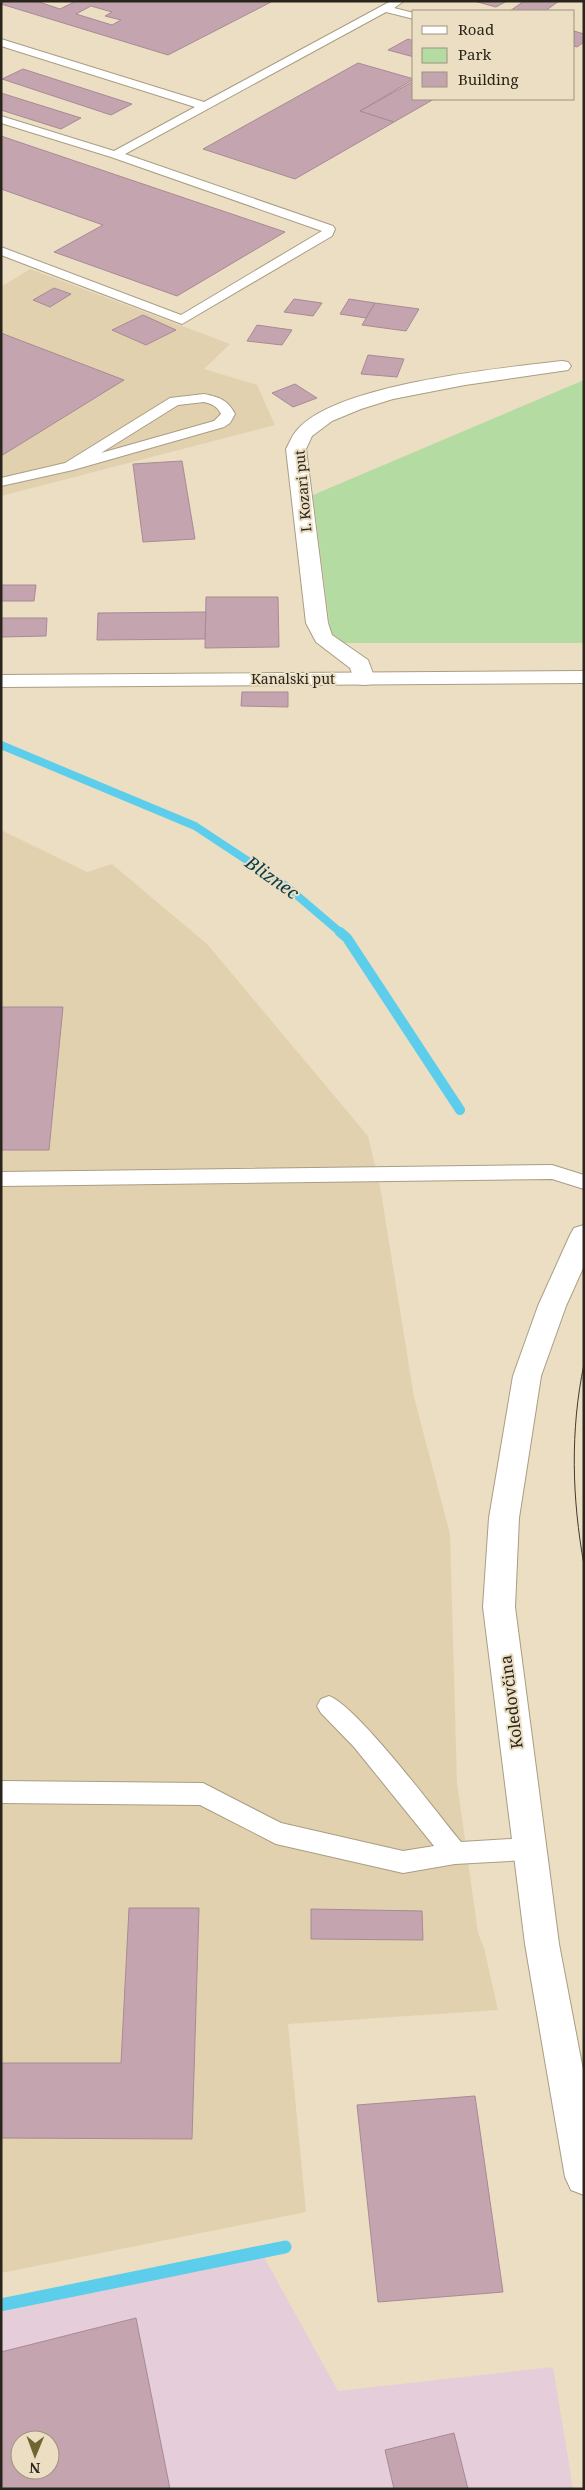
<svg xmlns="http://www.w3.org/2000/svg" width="585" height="2490" viewBox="0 0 585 2490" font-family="'Noto Serif',serif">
<rect width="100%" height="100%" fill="#ebdec2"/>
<path fill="#e5ced9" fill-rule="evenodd" d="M 264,2257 L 338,2391 L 553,2367 L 573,2489 L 1,2489 L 1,2312 ZM 20,2440 L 50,2440 L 50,2470 L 20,2470 Z"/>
<g fill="#e2d1af">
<polygon points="30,269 230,344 204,369 257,385 275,425 1,496 1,287"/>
<polygon points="1,830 87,872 112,864 207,944 368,1136 380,1186 414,1397 450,1534 457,1783 478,1933 484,1948 498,2010 288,2024 306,2212 1,2273"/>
</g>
<polygon fill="#b4dba2" points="584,380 584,643 332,643 313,495"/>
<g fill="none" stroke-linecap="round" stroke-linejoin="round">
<polyline stroke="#5ccdeb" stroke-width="8" points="1,745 195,826 286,886 341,933"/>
<polyline stroke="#5ccdeb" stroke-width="10" points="340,932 347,938 460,1110"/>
<polyline stroke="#5ccdeb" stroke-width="13" points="1,2305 285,2247"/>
</g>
<g fill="#c3a4af" stroke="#a88a96" fill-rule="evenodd">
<path d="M 1,1 L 36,1 L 60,9 L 74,2 L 70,1 L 273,1 L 168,55 L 1,4 ZM 91,6 L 112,12 L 105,16 L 121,20 L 112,25 L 76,14 Z"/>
<polygon points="474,1 507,1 496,7"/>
<polygon points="524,1 559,1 545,11 510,11"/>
<polygon points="574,31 584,34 584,42 577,47 574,46"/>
<polygon points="408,39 414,41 414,57 388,50"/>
<polygon points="358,63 414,79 360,111 394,122 295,179 203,149"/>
<polygon points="23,69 132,104 111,115 2,79"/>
<polygon points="414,81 414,99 434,99 394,122 360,111"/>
<polygon points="1,93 81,118 61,129 1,110"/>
<polygon points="1,136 285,232 177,296 54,252 103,225 1,189"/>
<polygon points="54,288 71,294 50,307 33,300"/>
<polygon points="294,299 322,303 313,316 284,312"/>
<polygon points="349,299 375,303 366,318 340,314"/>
<polygon points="375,303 419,309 406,331 362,325"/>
<polygon points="143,315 176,330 146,345 112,330"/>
<polygon points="257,325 292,330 282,345 247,341"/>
<polygon points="1,333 124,380 1,456"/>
<polygon points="368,355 404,359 397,377 361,374"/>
<polygon points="295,384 317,398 293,407 272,393"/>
<polygon points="182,461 195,539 143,542 133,464"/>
<polygon points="1,585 36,585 34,601 1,601"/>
<polygon points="206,597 278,597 279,647 205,648"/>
<polygon points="206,612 205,639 97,640 98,613"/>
<polygon points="1,618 47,618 46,636 1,637"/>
<polygon points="242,692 288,692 288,707 241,706"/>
<polygon points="1,1007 63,1007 49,1150 1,1150"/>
<polygon points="129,1908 199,1908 192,2139 1,2138 1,2063 121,2063"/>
<polygon points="311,1909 422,1911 423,1940 311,1939"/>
<polygon points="475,2096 503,2292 378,2302 357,2105"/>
<path d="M 136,2318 L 170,2489 L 1,2489 L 1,2352 ZM 20,2440 L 50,2440 L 50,2470 L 20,2470 Z"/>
<polygon points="454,2433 468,2489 394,2489 385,2450"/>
</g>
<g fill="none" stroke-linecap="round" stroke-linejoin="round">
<defs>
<g id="service">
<polygon points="391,1 404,1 394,8 414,13 414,19 386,12 125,154 333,226 335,229 332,236 182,324 1,255 1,247 181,315 322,231 111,157 1,123 1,116 114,151 195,107 1,46 1,39 204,102"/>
<path d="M 204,394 C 219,397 228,400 235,414 L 230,423 L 224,427 L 73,470 L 1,486 L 1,478 L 65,463 L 170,398 ZM 204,402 C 212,404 217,406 221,414 L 214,421 L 101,453 L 178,405 Z"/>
<polygon points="552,1165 584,1175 584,1189 552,1179 1,1186 1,1172"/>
<path d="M 329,1696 C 357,1706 437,1813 461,1842 L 528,1838 L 537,1841 L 540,1849 L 537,1857 L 528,1860 L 455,1864 L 403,1873 L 276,1844 L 200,1805 L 1,1803 L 1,1781 L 203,1783 L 281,1823 L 403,1851 L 434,1846 L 354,1747 L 321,1713 L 317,1706 L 321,1699 Z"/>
</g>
<path id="minor" d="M 562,361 L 568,362 L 571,366 L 568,370 L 465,385 L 393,399 L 361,409 L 332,421 L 312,436 L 306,449 L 328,623 L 332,635 L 368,660 L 375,679 L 372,684 L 364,685 L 356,684 L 350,668 L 316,642 L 306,623 L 286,449 C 290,442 292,435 298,429 C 338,384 501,368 562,361 Z"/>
<g id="tertiary">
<polygon points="584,671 584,683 1,687 1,675"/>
<polygon points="584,1225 584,1266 566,1306 541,1376 519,1518 515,1607 559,1944 584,2075 584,2195 571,2190 565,2177 525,1944 483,1607 489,1518 513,1376 538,1306 570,1235 574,1228"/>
</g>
</defs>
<use href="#service" stroke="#a99d83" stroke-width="2"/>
<use href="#minor" stroke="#a99d83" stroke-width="2"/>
<use href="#tertiary" stroke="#a99d83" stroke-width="2"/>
<use href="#service" fill="#fff" fill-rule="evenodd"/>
<use href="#minor" fill="#fff" fill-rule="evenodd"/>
<use href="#tertiary" fill="#fff" fill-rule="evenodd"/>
<path stroke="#3f3a2d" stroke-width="1" d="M 584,1364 C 570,1431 572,1498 584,1565"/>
</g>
<g text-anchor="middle" stroke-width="4" stroke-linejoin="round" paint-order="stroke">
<g font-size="14" fill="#29251a" stroke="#ebdec2">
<text transform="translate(303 491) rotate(-95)" y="5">I. Kozari put</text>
<text x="293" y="684">Kanalski put</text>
</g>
<g font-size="16" fill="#29251a" stroke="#ebdec2">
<text transform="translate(511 1702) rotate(-97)" y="6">Koledovčina</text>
</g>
<g font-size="18" font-style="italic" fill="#073d49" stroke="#ebdec2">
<text transform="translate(272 878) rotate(35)" y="6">Bliznec</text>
</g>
</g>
<rect width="585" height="2490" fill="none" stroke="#29251a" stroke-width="5"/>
<rect x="412" y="10" width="162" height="90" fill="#ebdec2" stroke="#9d947f"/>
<rect x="422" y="26" width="25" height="8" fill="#ffffff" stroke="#9d947f"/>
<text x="458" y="35" font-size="15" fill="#29251a">Road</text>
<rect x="422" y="48" width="25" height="15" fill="#b4dba2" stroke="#9d947f"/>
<text x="458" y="60" font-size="15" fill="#29251a">Park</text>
<rect x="422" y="72" width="25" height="15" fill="#c3a4af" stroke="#9d947f"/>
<text x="458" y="85" font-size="15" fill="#29251a">Building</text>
<g transform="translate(35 2455) rotate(181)"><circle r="24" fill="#ebdec2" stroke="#9d947f"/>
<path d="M0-4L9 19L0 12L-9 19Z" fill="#706532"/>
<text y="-8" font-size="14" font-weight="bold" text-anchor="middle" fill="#29251a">N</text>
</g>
</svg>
